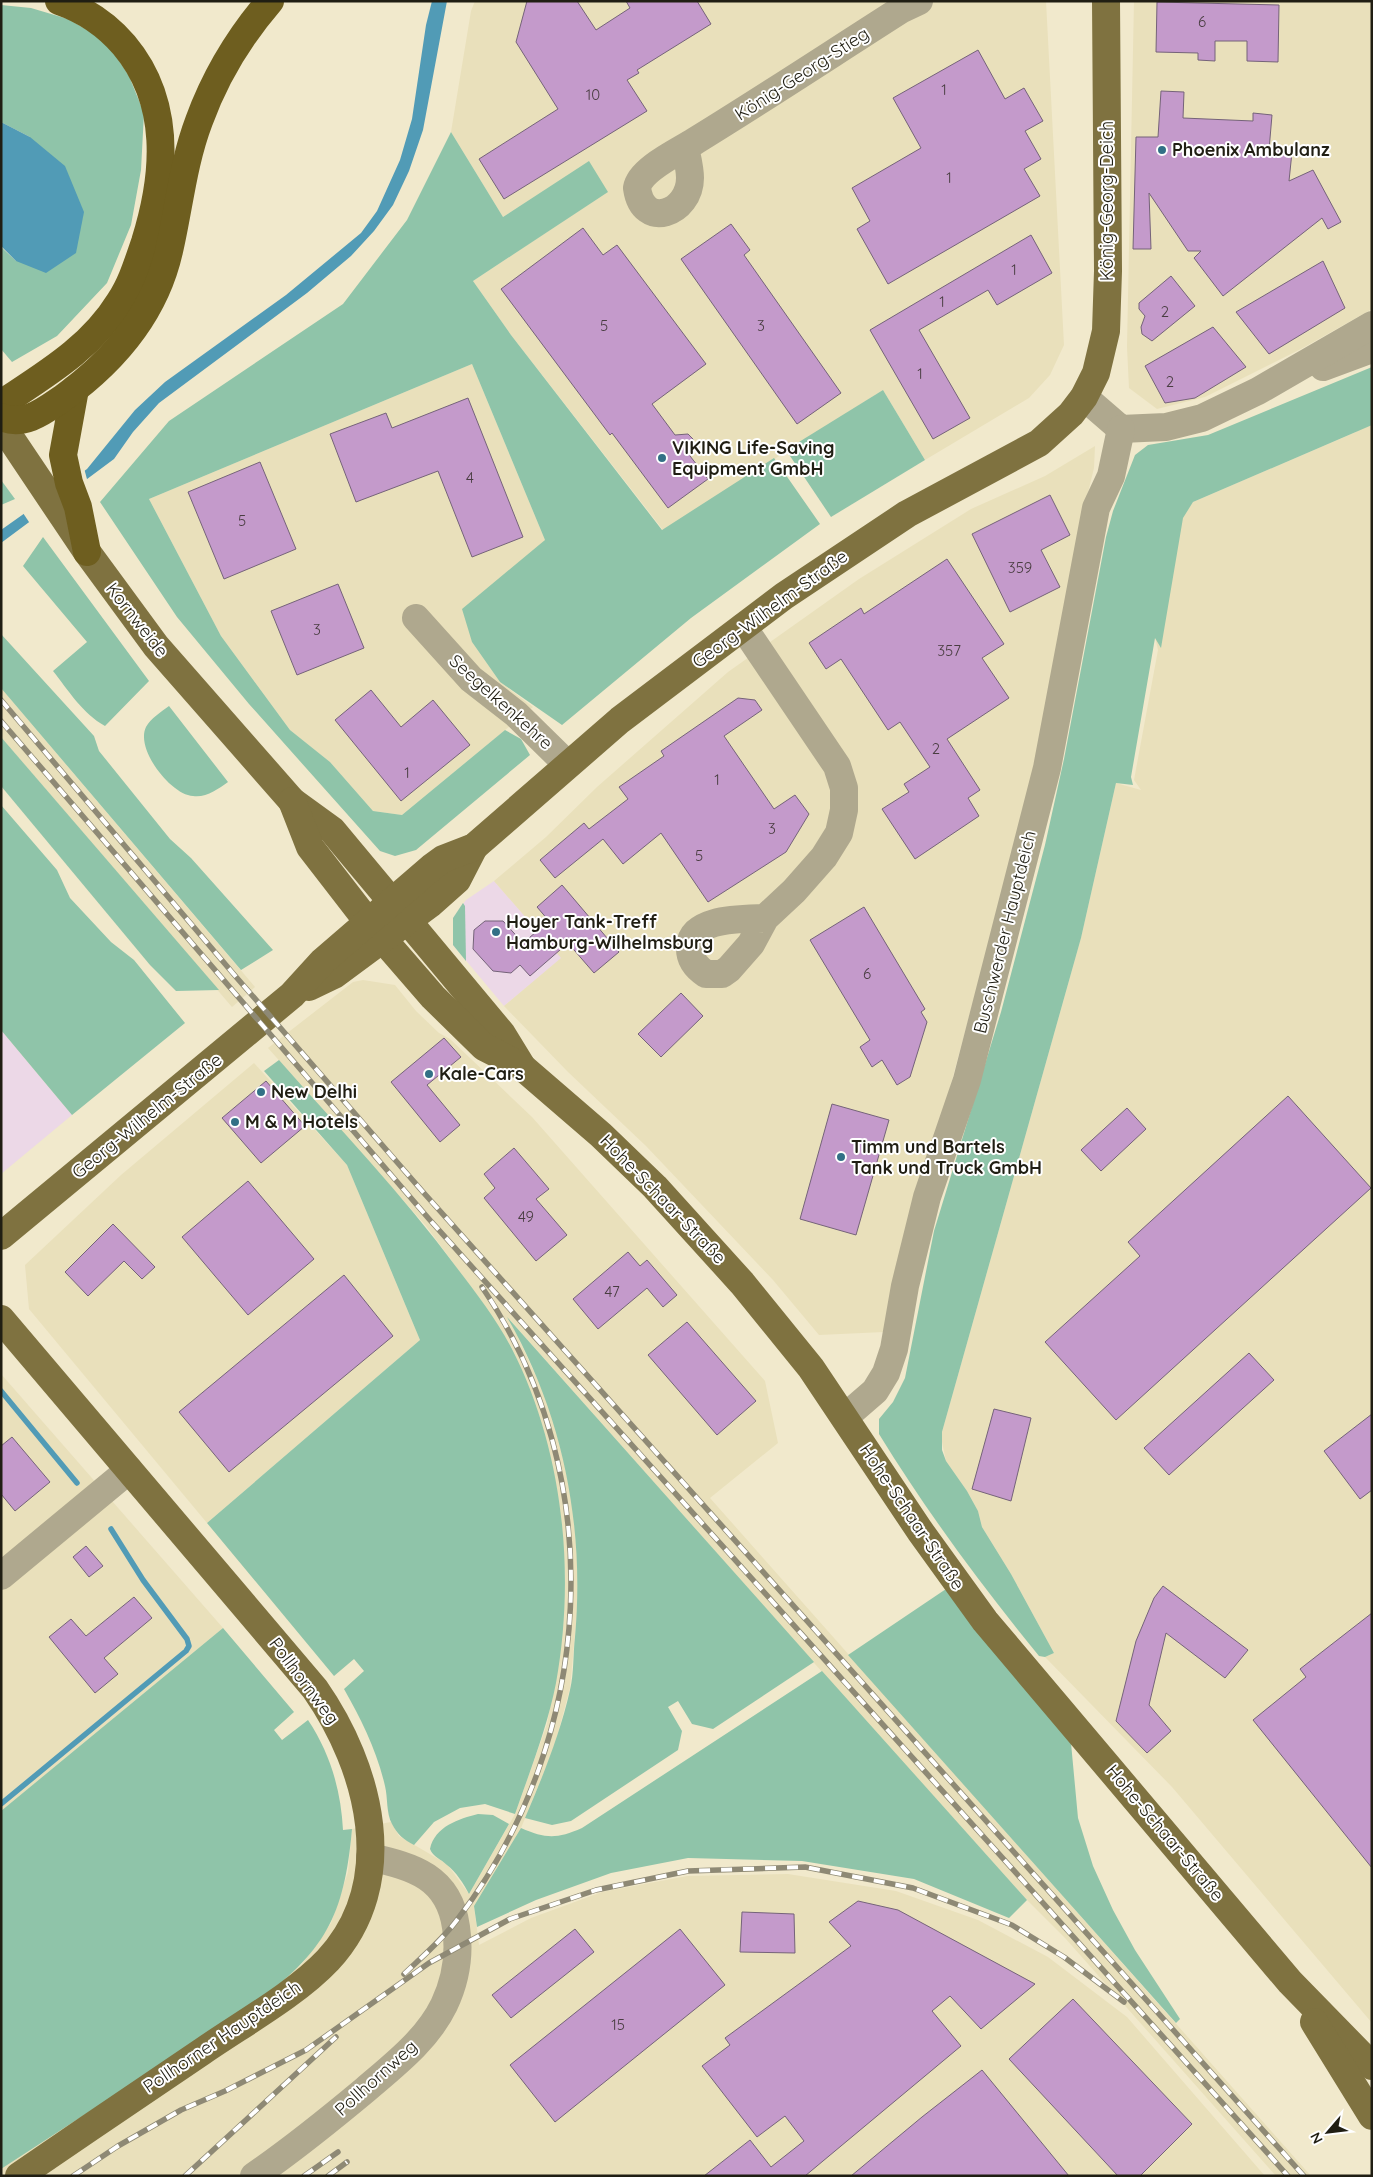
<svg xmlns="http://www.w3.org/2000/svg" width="1373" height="2177" viewBox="0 0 1373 2177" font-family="Quicksand,sans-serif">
<rect width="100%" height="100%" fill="#f1e9cc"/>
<g fill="#ecd8e7">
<polygon points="494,881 562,958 504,1006 453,945 453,918 466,900"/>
<polygon points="1,1030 72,1115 1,1174"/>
</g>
<g fill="#e9e0bb">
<polygon points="475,1 1046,1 1064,345 1050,375 1029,398 925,460 883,390 663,530 511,335 473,281 607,192 589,162 503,217 451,132 471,11"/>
<polygon points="1134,1 1372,1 1372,309 1301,349 1205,397 1157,409 1129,388 1127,347"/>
<polygon points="472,364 545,540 472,642 500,682 533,707 402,815 373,811 330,762 290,730 221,636 149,499"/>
<polygon points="1372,421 1372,2023 1172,1787 1045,1657 1054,1653 1011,1574 982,1527 978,1511 967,1491 946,1461 942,1442 942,1432 1081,938 1116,783 1141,790 1134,780 1158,650 1155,637 1158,554 1193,502 1356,432 1357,427"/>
<polygon points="1095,446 1094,468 1082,517 1041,750 884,1332 819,1335 773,1280 646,1146 568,1072 504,1006 561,958 494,881 546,837 597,787 728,672 859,579 971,509 1045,476"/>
<polygon points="1,688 255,987 232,1007 1,737"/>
<polygon points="363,980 395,985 416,1011 439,1033 450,1039 532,1117 765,1381 778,1443 710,1498 1311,2176 1276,2176 1065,1938 1027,1900 847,1700 510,1320 549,1404 564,1462 573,1507 578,1555 578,1603 570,1688 554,1748 521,1828 474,1906 479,1945 531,1918 602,1892 687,1876 788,1874 896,1891 978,1920 1048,1957 1127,2017 1265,2176 1,2176 1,2169 302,1964 331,1923 348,1872 352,1829 391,1822 399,1836 447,1864 469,1894 515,1814 547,1724 563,1629 565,1574 561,1524 552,1467 541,1424 527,1384 512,1348 482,1302 426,1226 268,1048 353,982"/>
<polygon points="254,1063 347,1165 420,1340 207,1523 29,1309 25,1265 121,1175"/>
<polygon points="1,1374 223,1628 1,1811"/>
</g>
<g fill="#8fc4a9">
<polygon points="1,5 31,8 68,19 96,35 114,53 129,76 144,113 141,170 131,225 107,283 57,336 12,362 1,349 1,247 16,261 30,137 1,122"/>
<polygon points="451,132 503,217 589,161 608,192 473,281 511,335 662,530 774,458 820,524 691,618 562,725 500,682 472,642 462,609 545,540 472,364 149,499 221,636 290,730 330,762 373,811 402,815 505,730 521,739 530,755 416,850 395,856 380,851 249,704 177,617 100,502 169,421 343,304 407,220"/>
<path d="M 1372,367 L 1372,425 L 1193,502 L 1183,518 L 1161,648 L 1155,638 L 1131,777 L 1133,785 L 1116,783 L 1081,938 L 942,1432 L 942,1450 L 946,1461 L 967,1491 L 978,1511 L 982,1527 L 1011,1574 L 1054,1653 L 1045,1657 L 1039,1656 C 981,1585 927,1512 879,1434 L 879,1419 L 893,1402 L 905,1378 L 934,1231 L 1001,1012 L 1045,845 L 1064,759 L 1106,537 L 1113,511 L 1135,455 L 1148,445 L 1208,435 Z"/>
<polygon points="883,390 925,460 831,517 786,450"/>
<polygon points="1,480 15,499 1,505"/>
<path d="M 43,537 L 149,681 L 105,726 C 83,714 68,690 53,671 L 87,642 L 23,566 Z"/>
<polygon points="1,634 94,736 99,751 170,839 191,858 273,950 241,970 1,688"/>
<path d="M 169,706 L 228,782 C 218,789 206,798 193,796 C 171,795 135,749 146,727 C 151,718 161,712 169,706 Z"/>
<polygon points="1,737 219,990 176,991 150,965 1,786"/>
<polygon points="1,805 57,870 70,898 111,942 134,960 185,1023 72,1115 1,1030"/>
<polygon points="463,903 465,906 466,961 453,945 453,918"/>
<path d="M 279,1060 C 339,1128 402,1194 457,1268 C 476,1293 497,1320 512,1349 C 563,1449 576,1573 556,1683 C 547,1728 530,1771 515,1814 L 485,1804 L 460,1808 L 434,1822 L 414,1845 C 404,1840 397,1834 392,1824 C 386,1813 388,1798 385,1786 C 377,1751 361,1719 344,1689 L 364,1671 L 354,1659 L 334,1676 L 207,1523 L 420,1340 L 347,1165 L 264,1071 Z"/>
<path d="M 507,1317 L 814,1662 L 713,1729 L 692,1724 L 678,1701 L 668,1707 L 682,1731 L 678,1750 L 571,1821 L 552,1825 L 525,1818 C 543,1776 560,1734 570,1690 C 574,1673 573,1654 575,1637 C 585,1526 563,1414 507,1317 Z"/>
<polygon points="946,1589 1071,1743 1078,1818 1093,1866 1113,1910 1135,1950 1180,2019 1176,2023 848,1655"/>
<path d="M 223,1628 L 294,1712 L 274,1730 L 282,1740 L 308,1720 C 330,1753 341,1790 343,1830 L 352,1829 C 344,1919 324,1953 250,2007 L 1,2169 L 1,1811 Z"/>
<path d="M 822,1671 L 1027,1900 L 1009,1918 L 914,1879 L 802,1861 L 688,1858 L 611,1873 L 536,1900 L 477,1927 L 474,1906 L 521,1828 C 546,1839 557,1839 582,1828 Z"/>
<path d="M 478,1814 L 493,1815 L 509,1824 L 469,1894 C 464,1884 456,1872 447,1865 C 441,1859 433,1857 430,1849 C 435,1826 459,1819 478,1814 Z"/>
</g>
<g fill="#519bb6">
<polygon points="432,1 447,1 423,130 409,171 393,205 374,231 351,256 307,293 159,403 133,432 114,459 1,543 1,530 87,469 135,410 165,382 286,295 361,233 377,211 400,160 412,119 426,25"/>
<polygon points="1,122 30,137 65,166 84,212 76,253 46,273 16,261 1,246"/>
</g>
<polygon fill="#f1e9cc" points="84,468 88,483 31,525 23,513"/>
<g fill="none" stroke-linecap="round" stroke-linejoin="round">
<g stroke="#519bb6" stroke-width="5.5">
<polyline points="1,1391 77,1483"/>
<polyline points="1,1804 186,1651 189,1646 187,1639 143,1580 111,1529"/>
</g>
</g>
<g fill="#c49acb" stroke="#756379">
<polygon points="527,1 577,1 596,30 630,8 626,1 697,1 711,24 637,70 639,73 627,80 647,111 504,199 479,159 558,109 516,42"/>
<polygon points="1157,2 1279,5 1278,62 1247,61 1247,41 1215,41 1215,61 1198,60 1198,53 1156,52"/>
<polygon points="978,50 1005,99 1024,88 1043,121 1025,131 1041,159 1024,169 1040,196 888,284 857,229 870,221 852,188 921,148 893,98"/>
<polygon points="1161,91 1184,92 1183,118 1253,121 1253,113 1272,115 1269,150 1292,152 1289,181 1313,170 1341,222 1328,229 1322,218 1223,296 1194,258 1201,251 1188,251 1149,193 1151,249 1133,249 1136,137 1158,137"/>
<polygon points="731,224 750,250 744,255 841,393 797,424 681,259"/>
<polygon points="583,228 603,255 617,245 706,364 652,404 675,435 688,434 693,439 694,445 690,456 708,479 668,508 612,433 610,435 501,289"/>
<polygon points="1031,235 1052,273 997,305 988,290 919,330 970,418 933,439 870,330"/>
<polygon points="1323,261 1345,308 1269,354 1236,312"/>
<polygon points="1171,276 1195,306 1152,341 1142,334 1141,327 1145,316 1139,309 1139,303"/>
<polygon points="1213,327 1246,367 1195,398 1165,403 1145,366"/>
<polygon points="468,398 523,537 472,557 438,471 356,502 330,434 386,413 392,428"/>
<polygon points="260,462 296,549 224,579 188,492"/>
<polygon points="1050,495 1070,535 1041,550 1060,587 1010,612 972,534"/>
<polygon points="947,559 1004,644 982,658 1009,698 947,739 980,790 968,798 979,816 915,859 882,809 909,792 904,784 930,767 900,722 888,730 841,659 826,669 809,643 861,608 864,614"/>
<polygon points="338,584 364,648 297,675 271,611"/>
<polygon points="371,690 401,727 433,700 470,745 401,801 335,720"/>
<polygon points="738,698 755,700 762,710 724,736 774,809 795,795 809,814 786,852 708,902 661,833 623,864 603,839 555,878 540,860 584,823 589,829 628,799 619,787 664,756 661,751"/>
<polygon points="562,885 619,952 594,973 568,943 530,976 520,965 511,973 493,971 473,949 474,930 485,921 503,921 523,943 549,921 537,907"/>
<polygon points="864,907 925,1009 921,1012 927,1022 910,1077 897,1085 882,1060 872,1067 860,1047 870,1040 810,940"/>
<polygon points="681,993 703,1016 661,1057 638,1034"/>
<polygon points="444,1038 461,1057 427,1085 460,1125 440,1142 391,1082"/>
<polygon points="266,1081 305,1126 261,1163 222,1118"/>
<polygon points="1288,1096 1371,1188 1116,1420 1045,1342 1140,1256 1128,1242"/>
<polygon points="832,1104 889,1120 856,1235 800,1219"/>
<polygon points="1127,1108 1146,1129 1101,1171 1081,1150"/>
<polygon points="514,1148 549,1189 536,1199 567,1235 536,1261 484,1198 495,1188 484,1174"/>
<polygon points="248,1181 314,1259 248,1315 182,1237"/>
<polygon points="113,1224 155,1267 142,1279 124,1261 88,1296 65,1272"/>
<polygon points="628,1252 640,1266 647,1260 677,1295 663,1307 647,1288 598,1329 573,1299"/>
<polygon points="344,1275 393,1336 229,1472 179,1412"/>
<polygon points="687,1322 756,1401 717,1435 648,1355"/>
<polygon points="1249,1353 1274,1380 1169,1475 1144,1448"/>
<polygon points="994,1409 1031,1418 1011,1501 972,1489"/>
<polygon points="1372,1414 1372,1490 1360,1499 1324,1451"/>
<polygon points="12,1437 50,1482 15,1511 1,1494 1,1446"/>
<polygon points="86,1546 103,1566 89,1577 73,1557"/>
<polygon points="1163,1586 1248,1650 1225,1678 1166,1633 1149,1705 1171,1731 1147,1753 1116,1721 1136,1641 1154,1598"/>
<polygon points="134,1597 152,1618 104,1658 118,1674 95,1693 49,1637 71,1619 86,1636"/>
<polygon points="1372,1613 1372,1868 1253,1720 1306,1677 1300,1669"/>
<polygon points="858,1901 898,1910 1035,1984 981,2029 950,1996 932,2011 961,2046 805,2176 704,2176 750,2140 771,2167 804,2141 785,2116 757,2137 702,2066 730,2045 725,2038 851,1946 829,1922"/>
<polygon points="742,1912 794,1914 795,1953 740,1952"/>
<polygon points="575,1929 594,1952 511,2018 492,1995"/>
<polygon points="680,1929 725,1985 555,2122 510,2065"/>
<polygon points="1073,1999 1192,2124 1140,2176 1118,2176 1009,2059"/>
<polygon points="982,2070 1069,2176 851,2176 922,2117"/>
</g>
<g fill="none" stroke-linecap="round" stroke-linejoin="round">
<g stroke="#afa88e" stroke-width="28">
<path d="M 685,147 C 687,157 690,168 690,178 C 690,213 643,231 637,188 C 640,169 680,151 695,141 C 765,98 833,53 902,9 L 919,1"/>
<polyline points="1323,367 1372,349"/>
<polyline points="1084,397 1121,429 1166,427 1202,418 1258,391 1372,325"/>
<polyline points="416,618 471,679 516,714 567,764"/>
<path d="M 743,627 L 837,766 L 844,788 L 844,810 L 839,833 L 824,857 L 794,891 L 765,918 L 751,944 L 729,969 L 722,974 L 706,974 C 697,968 690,960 690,949 C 688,917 744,919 765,918"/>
<polyline points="845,1417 875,1391 886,1373 894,1349 905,1286 927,1197 967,1080 1047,768 1096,508 1111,476 1121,429"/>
<polyline points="1,1576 129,1470"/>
<path d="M 254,2176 C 292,2150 329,2120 365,2090 C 394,2065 427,2040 444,2005 C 456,1980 460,1954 456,1927 C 449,1877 414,1867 370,1857"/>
</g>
<g stroke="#7f7240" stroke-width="28">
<polyline points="1,424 87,552 156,646 292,801 332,830 502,1034 521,1065"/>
<polyline points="292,801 310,847 368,922 433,997 484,1047 521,1066 601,1135 655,1187 742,1283 811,1368 920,1531 985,1621 1290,1982 1372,2066"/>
<polyline points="309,987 334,975 430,904 457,880 474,847"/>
<polyline points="1,1236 292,995 323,961 432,867 443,859 474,847 620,720 784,596 907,514 1039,443 1071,414 1084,397 1096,373 1106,331 1108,271 1106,1"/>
<path d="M 1,1319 L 315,1689 C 370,1768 400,1882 328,1960 C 296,1994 242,2024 203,2051 C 142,2092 80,2134 19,2176"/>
<polyline points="1314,2022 1372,2116"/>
</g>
<g stroke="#6e5e1f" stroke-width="28">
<polyline points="75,389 63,455 69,483 78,507 87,552"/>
<path d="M 1,404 C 46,374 91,348 120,301 C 132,283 138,262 145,242 C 166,175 172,102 124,45 C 106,24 85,10 59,1"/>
<path d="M 1,417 C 24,427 44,411 63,398 C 114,361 155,313 169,251 C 179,208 183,163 199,121 C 215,77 239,37 270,1"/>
</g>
<defs>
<g id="rail">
<polyline points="1,700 237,978 423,1192 1304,2176"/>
<polyline points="1,721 429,1219 1288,2176"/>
<path d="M 404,1974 C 422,1957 442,1940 457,1920 C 596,1739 612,1478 482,1287"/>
<polyline points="73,2176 118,2146 181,2110 225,2091 306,2050 429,1963 510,1919 596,1890 688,1871 805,1867 913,1888 1012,1925 1064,1957 1124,2002"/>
<polyline points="185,2176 336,2037"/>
<polyline points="304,2176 338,2152"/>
<polyline points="328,2176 347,2162"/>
</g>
</defs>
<use href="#rail" stroke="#8e8975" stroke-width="5.5"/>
<use href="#rail" stroke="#fff" stroke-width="4" stroke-dasharray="11" stroke-linecap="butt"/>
</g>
<g fill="#327086" stroke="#fff" stroke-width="2">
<circle cx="1162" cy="150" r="5"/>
<circle cx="662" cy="458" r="5"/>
<circle cx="496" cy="932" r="5"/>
<circle cx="429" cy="1074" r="5"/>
<circle cx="261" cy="1092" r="5"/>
<circle cx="235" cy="1122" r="5"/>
<circle cx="841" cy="1157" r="5"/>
</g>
<g text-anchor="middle" stroke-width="4" stroke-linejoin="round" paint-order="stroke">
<g font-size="15" fill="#493d41">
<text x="1202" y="27">6</text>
<text x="944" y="95">1</text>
<text x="593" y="100">10</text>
<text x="949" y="183">1</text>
<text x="1014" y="275">1</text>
<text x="942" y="307">1</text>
<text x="1165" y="317">2</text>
<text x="604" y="331">5</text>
<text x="761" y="331">3</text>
<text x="920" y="379">1</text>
<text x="1170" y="387">2</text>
<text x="470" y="483">4</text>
<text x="242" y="526">5</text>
<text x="1020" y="573">359</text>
<text x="317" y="635">3</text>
<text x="949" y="656">357</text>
<text x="936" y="754">2</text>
<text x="407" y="778">1</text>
<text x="717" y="785">1</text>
<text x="772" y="834">3</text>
<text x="699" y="861">5</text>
<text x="867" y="979">6</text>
<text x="526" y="1222">49</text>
<text x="612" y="1297">47</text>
<text x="618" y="2030">15</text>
</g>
<g font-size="18" fill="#201e13" stroke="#fff">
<text transform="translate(802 74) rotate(-33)" y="6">König-Georg-Stieg</text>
<text transform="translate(1107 201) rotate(-90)" y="6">König-Georg-Deich</text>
<text transform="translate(770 609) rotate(-36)" y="6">Georg-Wilhelm-Straße</text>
<text transform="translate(137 620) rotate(52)" y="6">Kornweide</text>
<text transform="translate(501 702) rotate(42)" y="6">Seegelkenkehre</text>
<text transform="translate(1005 932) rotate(-76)" y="6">Buschwerder Hauptdeich</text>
<text transform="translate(147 1116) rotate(-39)" y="6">Georg-Wilhelm-Straße</text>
<text transform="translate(663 1199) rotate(46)" y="6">Hohe-Schaar-Straße</text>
<text transform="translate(912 1517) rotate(56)" y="6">Hohe-Schaar-Straße</text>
<text transform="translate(304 1681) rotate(53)" y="6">Pollhornweg</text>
<text transform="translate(1165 1833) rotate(50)" y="6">Hohe-Schaar-Straße</text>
<text transform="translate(222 2037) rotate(-34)" y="6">Pollhorner Hauptdeich</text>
<text transform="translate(376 2078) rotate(-42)" y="6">Pollhornweg</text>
</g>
<g font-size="18" font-weight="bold" fill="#201e13" stroke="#fff" text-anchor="start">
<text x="1172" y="156">Phoenix Ambulanz</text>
<text x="672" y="454">VIKING Life-Saving<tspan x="672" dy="21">Equipment GmbH</tspan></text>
<text x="506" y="928">Hoyer Tank-Treff<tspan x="506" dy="21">Hamburg-Wilhelmsburg</tspan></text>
<text x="439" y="1080">Kale-Cars</text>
<text x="271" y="1098">New Delhi</text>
<text x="245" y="1128">M &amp; M Hotels</text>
<text x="851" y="1153">Timm und Bartels<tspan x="851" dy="21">Tank und Truck GmbH</tspan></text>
</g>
</g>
<rect width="1373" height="2177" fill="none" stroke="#201e13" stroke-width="5"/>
<g transform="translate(1328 2132) rotate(242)" stroke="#ffffff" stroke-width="4" paint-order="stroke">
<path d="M0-4L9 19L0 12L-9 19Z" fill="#201e13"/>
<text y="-8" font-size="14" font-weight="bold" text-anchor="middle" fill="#201e13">N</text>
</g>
</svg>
